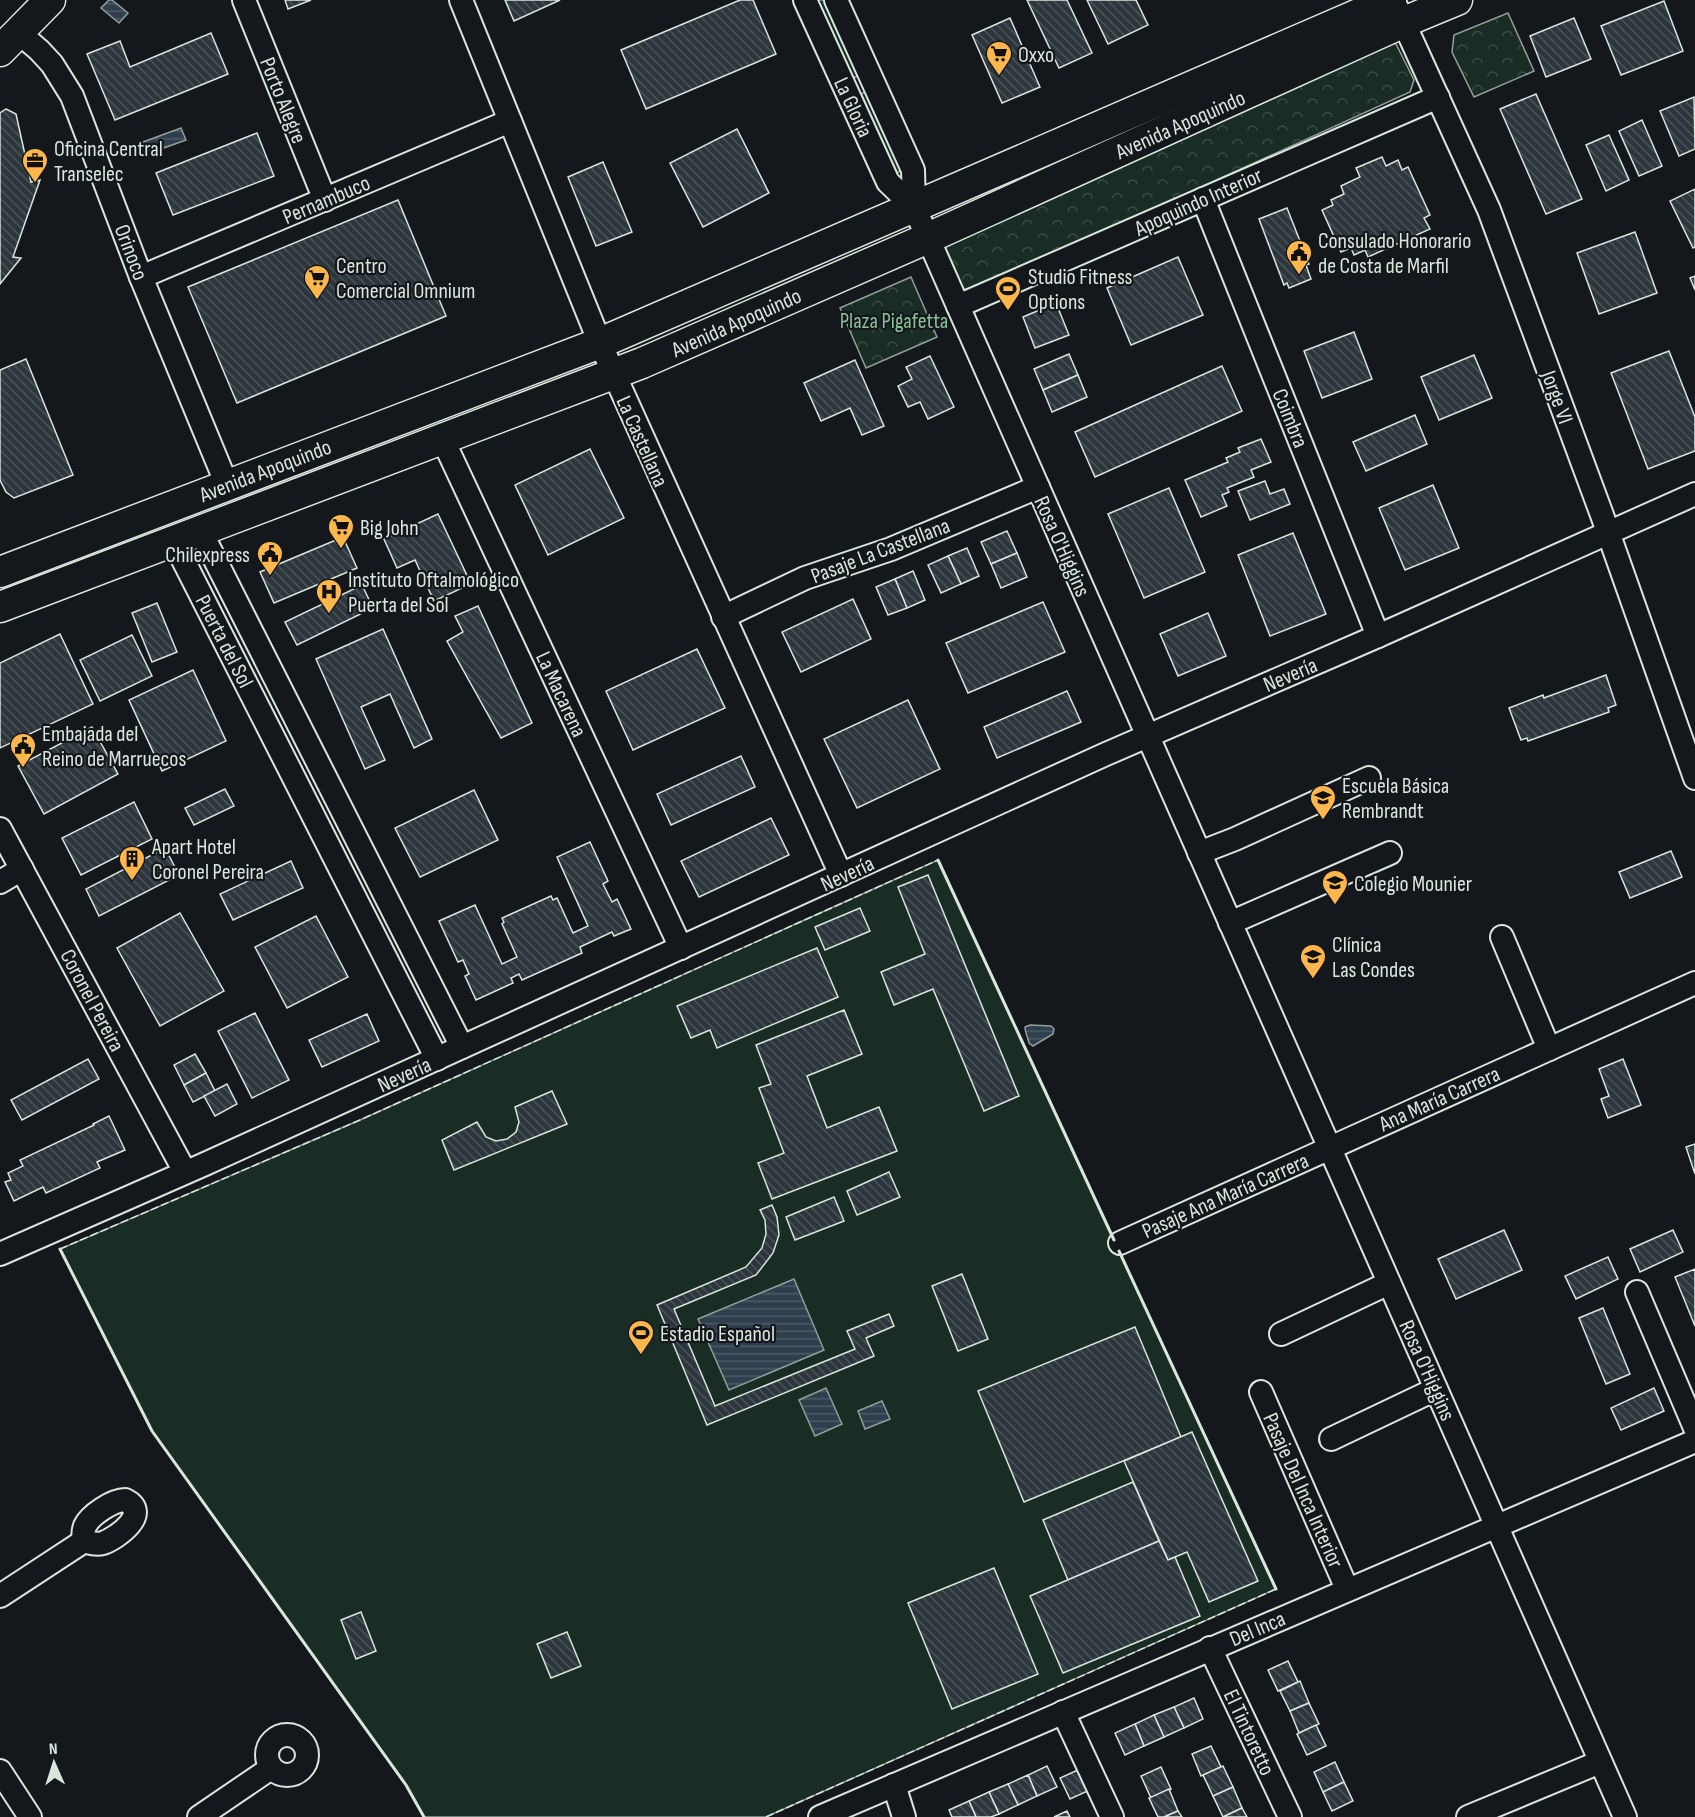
<svg xmlns="http://www.w3.org/2000/svg" width="1695" height="1817" viewBox="0 0 1695 1817" font-family="'Sofia Sans Condensed',sans-serif">
<defs>
<pattern id="park-crowns" width="20" height="18" patternUnits="userSpaceOnUse" patternTransform="scale(1.5)"><rect width="20" height="18" fill="#1a2d24"/><path d="M2 6a3 3 0 1 1 6 0M12 15a3 3 0 1 1 6 0" fill="none" stroke="#3b4b43"/></pattern>
<pattern id="water-rules" width="6" height="5" patternUnits="userSpaceOnUse" patternTransform="scale(1.5)"><rect width="6" height="5" fill="#2f3f4d"/><path d="M0 2.5h6" fill="none" stroke="#4c5b66"/></pattern>
<pattern id="building-back-hatch" width="6" height="6" patternUnits="userSpaceOnUse" patternTransform="scale(1.5)"><rect width="6" height="6" fill="#2c363c"/><path d="M-1 5l2 2M0 0l6 6M5-1l2 2" fill="none" stroke="#4a5358"/></pattern>
</defs>
<rect width="100%" height="100%" fill="#14181c"/>
<g fill="#1a2d24" stroke="#939e99" stroke-width="1.5">
<polygon points="814,0 829,0 863,74 850,79"/>
<polygon points="871,89 907,168 894,174 857,96"/>
<polygon points="938,860 1276,1589 766,1817 424,1817 406,1785 152,1431 60,1249 360,1120"/>
</g>
<g fill="url(#park-crowns)" stroke="#939e99" stroke-width="1.5">
<polygon points="1508,13 1534,71 1474,97 1452,52 1454,35"/>
<polygon points="1384,41 1396,44 1414,80 1410,92 973,291 962,289 944,248 949,237"/>
<polygon points="911,277 937,337 866,368 840,308"/>
</g>
<g fill="url(#water-rules)" stroke="#939e99" stroke-width="1.5">
<polygon points="109,0 112,0 128,13 119,23 101,8"/>
<polygon points="181,128 186,140 147,154 143,142"/>
<path d="M 1030,1025 L 1051,1026 L 1054,1029 L 1053,1034 L 1033,1046 L 1029,1043 C 1028,1037 1025,1033 1025,1027 Z"/>
<polygon points="794,1279 824,1350 729,1390 698,1319"/>
<polygon points="826,1388 842,1424 815,1436 799,1400"/>
<polygon points="882,1401 890,1419 865,1429 858,1411"/>
</g>
<g fill="url(#building-back-hatch)" stroke="#d8e6dc" stroke-width="1.5">
<polygon points="285,0 311,0 288,9"/>
<polygon points="505,0 560,0 514,21"/>
<polygon points="740,0 753,0 776,54 646,109 621,50"/>
<polygon points="1027,0 1067,0 1092,53 1059,68"/>
<polygon points="1087,0 1136,0 1148,25 1108,44"/>
<polygon points="1664,1 1683,51 1621,75 1601,26"/>
<polygon points="1010,18 1040,87 1002,103 972,35"/>
<polygon points="1574,18 1591,59 1546,77 1530,36"/>
<polygon points="211,33 228,74 115,120 87,54 120,41 130,67"/>
<polygon points="1536,94 1582,199 1546,214 1500,109"/>
<polygon points="1694,97 1695,149 1679,156 1660,111"/>
<polygon points="6,109 16,114 31,182 40,180 13,257 21,258 0,284 0,113"/>
<polygon points="1642,120 1662,166 1639,176 1619,131"/>
<polygon points="737,129 769,193 703,227 670,163"/>
<polygon points="257,133 274,176 173,215 156,173"/>
<polygon points="1609,135 1629,180 1606,191 1586,145"/>
<polygon points="1382,157 1386,166 1398,160 1402,170 1408,167 1430,215 1424,218 1430,229 1368,257 1365,250 1354,255 1351,248 1341,252 1322,210 1333,205 1331,200 1344,194 1341,186 1360,177 1356,168"/>
<polygon points="603,162 632,232 596,246 568,177"/>
<polygon points="1695,189 1695,247 1693,248 1670,201"/>
<polygon points="398,200 446,316 237,403 188,287"/>
<polygon points="1287,208 1309,264 1306,265 1311,279 1289,288 1287,283 1284,285 1259,219"/>
<polygon points="1635,232 1657,293 1599,314 1577,253"/>
<polygon points="1178,257 1203,315 1131,345 1107,288"/>
<polygon points="1695,276 1695,290 1690,278"/>
<polygon points="1056,303 1069,335 1035,348 1023,317"/>
<polygon points="1354,332 1372,379 1322,398 1304,351"/>
<polygon points="1669,351 1695,417 1695,451 1648,469 1611,373"/>
<polygon points="1069,354 1078,375 1043,390 1034,369"/>
<polygon points="1474,355 1492,398 1439,420 1421,377"/>
<polygon points="930,356 954,407 928,419 920,402 908,407 898,386 912,379 906,367"/>
<polygon points="26,359 73,475 14,498 6,492 0,480 0,370"/>
<polygon points="855,360 884,426 862,435 850,408 821,421 804,383"/>
<polygon points="1222,366 1242,411 1095,477 1075,432"/>
<polygon points="1078,375 1087,397 1052,412 1043,390"/>
<polygon points="1415,415 1427,444 1366,471 1353,442"/>
<polygon points="1261,439 1271,462 1251,470 1254,477 1227,488 1229,492 1222,495 1227,506 1201,517 1185,480 1228,462 1226,458 1240,452 1238,448"/>
<polygon points="590,449 624,518 548,555 515,485"/>
<polygon points="1265,481 1270,494 1284,489 1290,504 1250,520 1238,491"/>
<polygon points="1433,485 1459,548 1405,570 1379,508"/>
<polygon points="1169,488 1205,572 1144,598 1108,514"/>
<polygon points="438,514 471,584 434,601 415,560 397,568 384,539"/>
<polygon points="1007,531 1017,553 991,564 981,542"/>
<polygon points="1293,533 1326,614 1270,636 1238,555"/>
<polygon points="343,537 357,568 274,603 260,572"/>
<polygon points="967,548 979,576 961,584 948,556"/>
<polygon points="1017,553 1027,577 1001,588 991,564"/>
<polygon points="948,556 961,584 941,593 928,565"/>
<polygon points="913,571 925,600 907,608 895,579"/>
<polygon points="895,579 907,608 888,615 876,587"/>
<polygon points="362,585 373,608 297,645 285,622"/>
<polygon points="853,599 871,639 801,672 782,632"/>
<polygon points="1043,602 1065,652 968,693 946,643"/>
<polygon points="157,603 177,652 152,662 132,613"/>
<polygon points="478,606 532,723 501,738 447,641 463,632 455,616"/>
<polygon points="1208,613 1226,656 1178,676 1160,634"/>
<polygon points="383,629 432,739 414,748 390,694 361,707 385,760 365,769 316,659"/>
<polygon points="60,634 93,704 0,748 0,663"/>
<polygon points="132,635 152,676 100,701 80,660"/>
<polygon points="697,649 725,708 633,750 606,691"/>
<polygon points="193,670 226,741 162,771 129,700"/>
<polygon points="1606,675 1616,705 1608,708 1609,712 1528,741 1527,738 1521,740 1509,708 1543,695 1544,698"/>
<polygon points="1067,691 1081,722 997,758 984,727"/>
<polygon points="908,700 940,769 857,808 824,739"/>
<polygon points="92,727 118,774 44,814 18,766"/>
<polygon points="741,756 755,787 671,825 657,794"/>
<polygon points="225,789 234,806 194,825 185,808"/>
<polygon points="474,790 498,840 420,877 395,828"/>
<polygon points="134,802 152,839 81,875 62,838"/>
<polygon points="771,818 789,855 699,897 681,861"/>
<polygon points="590,842 608,881 603,884 612,902 617,899 631,929 614,936 612,932 580,947 582,953 522,980 519,974 511,978 513,983 476,1000 465,976 469,974 463,960 458,962 439,921 475,905 502,964 517,957 502,924 504,922 502,918 551,896 553,900 557,898 573,933 588,926 557,857"/>
<polygon points="165,848 179,875 99,916 86,889"/>
<polygon points="1671,851 1682,877 1630,898 1619,872"/>
<polygon points="291,861 303,888 233,920 220,894"/>
<polygon points="928,875 1019,1096 984,1111 933,989 894,1005 881,972 925,954 898,887"/>
<polygon points="860,908 870,931 825,950 815,927"/>
<polygon points="180,913 224,991 160,1026 117,948"/>
<polygon points="316,916 348,977 287,1008 255,947"/>
<polygon points="817,948 838,997 717,1048 710,1030 691,1038 677,1006"/>
<polygon points="844,1010 862,1054 807,1076 827,1128 879,1107 897,1151 772,1199 758,1163 784,1153 759,1088 771,1084 756,1045"/>
<polygon points="255,1013 289,1080 252,1098 218,1031"/>
<polygon points="367,1014 379,1041 322,1067 309,1040"/>
<polygon points="195,1054 206,1073 184,1085 174,1065"/>
<polygon points="88,1059 99,1079 22,1120 11,1100"/>
<polygon points="1623,1059 1641,1105 1608,1118 1601,1099 1609,1096 1599,1069"/>
<polygon points="206,1073 215,1091 193,1102 184,1085"/>
<polygon points="227,1084 237,1104 215,1116 204,1096"/>
<polygon points="552,1091 567,1124 454,1170 442,1140 477,1122 486,1137 496,1141 507,1139 516,1132 519,1122 515,1107"/>
<polygon points="109,1116 125,1150 97,1162 100,1168 46,1193 43,1187 14,1201 5,1182 11,1180 8,1173 23,1166 20,1160 94,1125 93,1124"/>
<polygon points="1695,1144 1695,1174 1686,1147"/>
<polygon points="889,1172 900,1197 857,1215 847,1191"/>
<polygon points="834,1197 844,1221 795,1240 786,1217"/>
<polygon points="772,1205 777,1217 779,1235 773,1253 756,1275 674,1309 715,1406 855,1349 847,1331 889,1314 894,1326 866,1338 874,1356 707,1425 657,1305 746,1267 762,1248 766,1234 765,1220 760,1210"/>
<polygon points="1504,1230 1522,1270 1456,1299 1438,1259"/>
<polygon points="1673,1230 1683,1252 1640,1272 1630,1249"/>
<polygon points="1608,1257 1618,1279 1576,1299 1565,1276"/>
<polygon points="1695,1269 1695,1326 1675,1277"/>
<polygon points="962,1274 988,1339 958,1351 932,1286"/>
<polygon points="1603,1308 1630,1374 1606,1384 1579,1318"/>
<polygon points="1135,1327 1181,1437 1024,1502 978,1391"/>
<polygon points="1654,1388 1664,1411 1621,1430 1611,1408"/>
<polygon points="1192,1432 1258,1581 1209,1602 1187,1552 1168,1560 1124,1461"/>
<polygon points="1133,1482 1159,1541 1068,1580 1043,1520"/>
<polygon points="1159,1541 1168,1560 1175,1557 1200,1616 1063,1673 1030,1596"/>
<polygon points="994,1568 1038,1674 952,1709 908,1603"/>
<polygon points="361,1612 376,1651 356,1659 341,1620"/>
<polygon points="567,1632 581,1666 551,1678 537,1644"/>
<polygon points="1288,1661 1298,1682 1278,1691 1268,1670"/>
<polygon points="1300,1681 1309,1703 1290,1711 1280,1691"/>
<polygon points="1194,1698 1203,1719 1184,1728 1174,1707"/>
<polygon points="1309,1703 1319,1724 1299,1733 1290,1711"/>
<polygon points="1174,1707 1184,1728 1164,1737 1154,1715"/>
<polygon points="1154,1715 1164,1737 1144,1746 1135,1724"/>
<polygon points="1135,1724 1144,1746 1125,1755 1115,1733"/>
<polygon points="1316,1725 1326,1746 1307,1755 1297,1734"/>
<polygon points="1211,1746 1221,1767 1201,1776 1192,1754"/>
<polygon points="1335,1762 1344,1782 1323,1792 1314,1772"/>
<polygon points="1047,1766 1057,1787 1037,1796 1028,1775"/>
<polygon points="1223,1766 1233,1787 1213,1796 1203,1775"/>
<polygon points="1161,1767 1171,1789 1151,1798 1141,1776"/>
<polygon points="1080,1769 1090,1790 1070,1799 1060,1778"/>
<polygon points="1028,1775 1037,1796 1018,1805 1008,1784"/>
<polygon points="1344,1782 1353,1801 1332,1811 1323,1792"/>
<polygon points="1008,1784 1018,1805 999,1814 989,1792"/>
<polygon points="1233,1787 1242,1808 1223,1817 1213,1796"/>
<polygon points="1169,1789 1178,1811 1164,1817 1158,1817 1149,1798"/>
<polygon points="989,1792 999,1814 991,1817 976,1817 969,1801"/>
<polygon points="969,1801 976,1817 952,1817 949,1810"/>
<polygon points="1242,1808 1247,1817 1223,1817"/>
<polygon points="1067,1811 1070,1817 1054,1817"/>
<polygon points="1178,1811 1182,1817 1164,1817"/>
</g>
<g fill="none" stroke-linecap="round" stroke-linejoin="round">
<defs>
<g id="minor">
<polyline points="244,0 325,200"/>
<polyline points="461,0 600,343 841,875"/>
<polyline points="805,0 888,182 914,207"/>
<polyline points="836,0 913,170 914,207 928,238 1625,1817"/>
<polyline points="1397,8 1489,210 1602,515 1695,778"/>
<polyline points="18,32 39,50 52,64 72,96 141,277 227,485"/>
<polyline points="1203,199 1378,636"/>
<polyline points="141,277 510,121"/>
<polyline points="958,306 1438,97"/>
<polyline points="443,440 681,948"/>
<polyline points="201,532 462,1047"/>
<polyline points="174,542 437,1059"/>
<polyline points="723,617 805,578 891,549 1038,487"/>
<polyline points="0,829 185,1172"/>
<polyline points="1199,853 1235,839 1369,778"/>
<polyline points="0,882 22,869"/>
<polyline points="1230,923 1390,853"/>
<polyline points="1502,937 1549,1049"/>
<polyline points="1120,1243 1695,983"/>
<polyline points="0,1254 205,1164 1106,754 1378,636 1695,494"/>
<polyline points="1637,1292 1695,1428"/>
<polyline points="1281,1334 1389,1283"/>
<polyline points="1261,1392 1347,1589"/>
<polyline points="1331,1439 1436,1389"/>
<path d="M 125,1500 C 152,1513 117,1538 103,1543 C 96,1545 90,1543 84,1541 C 83,1536 83,1531 85,1526 C 90,1515 113,1500 125,1500 Z"/>
<polyline points="0,1596 84,1541"/>
<polyline points="1210,1648 1290,1817"/>
<polyline points="1063,1712 1112,1817"/>
<circle cx="287" cy="1755" r="20"/>
<polyline points="0,1771 30,1817"/>
<polyline points="894,1785 904,1817"/>
<polyline points="199,1817 271,1768"/>
<polyline points="820,1817 1695,1441"/>
<polyline points="1468,1817 1600,1762"/>
</g>
<g id="major">
<polyline points="0,51 50,0"/>
<polyline points="0,572 600,343 1391,0"/>
<polyline points="0,607 642,363 928,238 1404,22 1457,0"/>
</g>
</defs>
<use href="#minor" stroke="#d8e6dc" stroke-width="26"/>
<use href="#major" stroke="#d8e6dc" stroke-width="33"/>
<use href="#minor" stroke="#14181c" stroke-width="22"/>
<use href="#major" stroke="#14181c" stroke-width="30"/>
<g stroke="#d8e6dc" stroke-width="1.5" stroke-dasharray="8 3" stroke-linecap="butt">
<polyline points="60,1249 360,1120 938,860"/>
<polyline points="766,1817 1276,1589"/>
</g>
<g stroke="#d8e6dc" stroke-width="3">
<polyline points="938,860 1114,1240"/>
<polyline points="60,1249 152,1431 406,1785 424,1817"/>
<polyline points="1119,1251 1276,1589"/>
</g>
</g>
<defs>
<symbol id="supermarket-pin" viewBox="-11 -11 22 30"><path d="M0 17L-7.5 6A9.5 9.5 0 1 1 7.5 6Z" fill="#ffb74d" stroke="#14181c"/><path d="M-6-5.5h2.5l.6 2H6L4.5 2H-2.5L-4.4-4H-6ZM-1.5 3.2a1.3 1.3 0 1 0 .1 0ZM3 3.2a1.3 1.3 0 1 0 .1 0Z" fill="#111"/></symbol>
<symbol id="office-pin" viewBox="-11 -11 22 30"><path d="M0 17L-7.5 6A9.5 9.5 0 1 1 7.5 6Z" fill="#ffb74d" stroke="#14181c"/><path d="M-6-3h4V-5.5h4V-3h4V5H-6ZM-1-4.5V-3h2v-1.5ZM-6 0V1H6V0Z" fill="#111"/></symbol>
<symbol id="civic-pin" viewBox="-11 -11 22 30"><path d="M0 17L-7.5 6A9.5 9.5 0 1 1 7.5 6Z" fill="#ffb74d" stroke="#14181c"/><path d="M-.6-6.5H3V-4.5H.6V-3L4-1V1h2V6H-6V1h2V-1L-.6-3ZM-1.2 2.5V6h2.4V2.5Z" fill="#111"/></symbol>
<symbol id="stadium-pin" viewBox="-11 -11 22 30"><path d="M0 17L-7.5 6A9.5 9.5 0 1 1 7.5 6Z" fill="#ffb74d" stroke="#14181c"/><path d="M0-5a6.5 5 0 1 0 0 10a6.5 5 0 1 0 0-10ZM-3.5-1.8h7v3.6h-7Z" fill="#111"/></symbol>
<symbol id="hospital-pin" viewBox="-11 -11 22 30"><path d="M0 17L-7.5 6A9.5 9.5 0 1 1 7.5 6Z" fill="#ffb74d" stroke="#14181c"/><path d="M-5-5h3v3.5h4V-5h3V5h-3V1.5h-4V5h-3Z" fill="#111"/></symbol>
<symbol id="school-pin" viewBox="-11 -11 22 30"><path d="M0 17L-7.5 6A9.5 9.5 0 1 1 7.5 6Z" fill="#ffb74d" stroke="#14181c"/><path d="M0-5L7-2L0 1L-7-2ZM-4 1L0 2.5L4 1V4Q0 6-4 4Z" fill="#111"/></symbol>
<symbol id="building-pin" viewBox="-11 -11 22 30"><path d="M0 17L-7.5 6A9.5 9.5 0 1 1 7.5 6Z" fill="#ffb74d" stroke="#14181c"/><path d="M-4-6H4V6H1V3H-1V6H-4ZM-2.5-4.3h1.7v1.8h-1.7ZM.8-4.3h1.7v1.8H.8ZM-2.5-1h1.7V.8h-1.7ZM.8-1h1.7V.8H.8Z" fill="#111"/></symbol>
</defs>
<g fill-rule="evenodd">
<use href="#supermarket-pin" x="984" y="39" width="30" height="40"/>
<use href="#office-pin" x="20" y="146" width="30" height="40"/>
<use href="#civic-pin" x="1284" y="238" width="30" height="40"/>
<use href="#supermarket-pin" x="302" y="263" width="30" height="40"/>
<use href="#stadium-pin" x="993" y="274" width="30" height="40"/>
<use href="#supermarket-pin" x="326" y="512" width="30" height="40"/>
<use href="#civic-pin" x="255" y="539" width="30" height="40"/>
<use href="#hospital-pin" x="314" y="577" width="30" height="40"/>
<use href="#civic-pin" x="8" y="731" width="30" height="40"/>
<use href="#school-pin" x="1308" y="783" width="30" height="40"/>
<use href="#building-pin" x="117" y="844" width="30" height="40"/>
<use href="#school-pin" x="1320" y="868" width="30" height="40"/>
<use href="#school-pin" x="1298" y="942" width="30" height="40"/>
<use href="#stadium-pin" x="626" y="1318" width="30" height="40"/>
</g>
<g text-anchor="middle" stroke-width="4.5" stroke-linejoin="round" paint-order="stroke">
<g font-size="22" fill="#d8e6dc" stroke="#14181c" text-anchor="start">
<text x="1018" y="62">Oxxo</text>
<text x="54" y="156">Oficina Central<tspan x="54" dy="25">Transelec</tspan></text>
<text x="1318" y="248">Consulado Honorario<tspan x="1318" dy="25">de Costa de Marfil</tspan></text>
<text x="336" y="273">Centro<tspan x="336" dy="25">Comercial Omnium</tspan></text>
<text x="1028" y="284">Studio Fitness<tspan x="1028" dy="25">Options</tspan></text>
<text x="360" y="535">Big John</text>
<text x="250" y="562" text-anchor="end">Chilexpress</text>
<text x="348" y="587">Instituto Oftalmológico<tspan x="348" dy="25">Puerta del Sol</tspan></text>
<text x="42" y="741">Embajada del<tspan x="42" dy="25">Reino de Marruecos</tspan></text>
<text x="1342" y="793">Escuela Básica<tspan x="1342" dy="25">Rembrandt</tspan></text>
<text x="152" y="854">Apart Hotel<tspan x="152" dy="25">Coronel Pereira</tspan></text>
<text x="1354" y="891">Colegio Mounier</text>
<text x="1332" y="952">Clínica<tspan x="1332" dy="25">Las Condes</tspan></text>
<text x="660" y="1341">Estadio Español</text>
</g>
<g font-size="22" fill="#d8e6dc" stroke="#14181c">
<text transform="translate(284 100) rotate(68)" y="8">Porto Alegre</text>
<text transform="translate(854 107) rotate(65)" y="8">La Gloria</text>
<text transform="translate(1180 124) rotate(-24)" y="8">Avenida Apoquindo</text>
<text transform="translate(326 199) rotate(-23)" y="8">Pernambuco</text>
<text transform="translate(1198 201) rotate(-24)" y="8">Apoquindo Interior</text>
<text transform="translate(132 252) rotate(69)" y="8">Orinoco</text>
<text transform="translate(736 322) rotate(-24)" y="8">Avenida Apoquindo</text>
<text transform="translate(1558 397) rotate(70)" y="8">Jorge VI</text>
<text transform="translate(1291 418) rotate(68)" y="8">Coimbra</text>
<text transform="translate(643 441) rotate(66)" y="8">La Castellana</text>
<text transform="translate(265 470) rotate(-21)" y="8">Avenida Apoquindo</text>
<text transform="translate(1063 546) rotate(66)" y="8">Rosa O'Higgins</text>
<text transform="translate(880 550) rotate(-21)" y="8">Pasaje La Castellana</text>
<text transform="translate(225 641) rotate(63)" y="8">Puerta del Sol</text>
<text transform="translate(1290 674) rotate(-23)" y="8">Nevería</text>
<text transform="translate(562 694) rotate(65)" y="8">La Macarena</text>
<text transform="translate(847 873) rotate(-25)" y="8">Nevería</text>
<text transform="translate(93 1000) rotate(62)" y="8">Coronel Pereira</text>
<text transform="translate(404 1074) rotate(-24)" y="8">Nevería</text>
<text transform="translate(1439 1098) rotate(-24)" y="8">Ana María Carrera</text>
<text transform="translate(1225 1195) rotate(-24)" y="8">Pasaje Ana María Carrera</text>
<text transform="translate(1428 1370) rotate(66)" y="8">Rosa O'Higgins</text>
<text transform="translate(1304 1490) rotate(66)" y="8">Pasaje Del Inca Interior</text>
<text transform="translate(1257 1628) rotate(-23)" y="8">Del Inca</text>
<text transform="translate(1250 1732) rotate(65)" y="8">El Tintoretto</text>
</g>
<g font-size="22" fill="#8ac095" stroke="#14181c">
<text x="894" y="328">Plaza Pigafetta</text>
</g>
</g>
<g transform="translate(54 1763) rotate(357)" stroke="#14181c" stroke-width="4.5" paint-order="stroke">
<path d="M0-4.5L10 22L0 15L-10 22Z" fill="#d8e6dc"/>
<text y="-9" font-size="16" font-weight="bold" text-anchor="middle" fill="#d8e6dc">N</text>
</g>
</svg>
